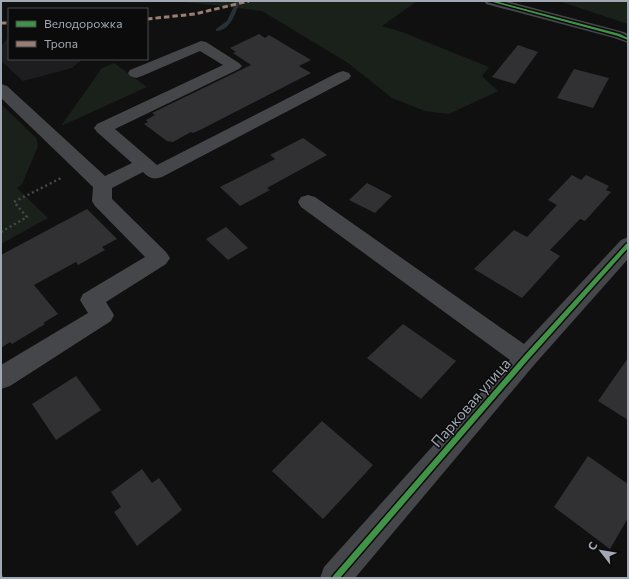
<svg xmlns="http://www.w3.org/2000/svg" width="629" height="579" viewBox="0 0 629 579" font-family="Commissioner,sans-serif">
<rect width="100%" height="100%" fill="#101011"/>
<polygon fill="#1d1d1f" points="7,39 9,39 9,59 83,59 72,68 23,81 1,61 1,46"/>
<g fill="#1a211b">
<polygon points="178,1 417,1 382,26 402,32 489,67 482,76 498,91 449,114 425,111 392,98 348,63 262,11"/>
<polygon points="559,1 628,1 628,24"/>
<polygon points="114,63 147,87 61,126 102,68"/>
<polygon points="1,104 37,139 38,146 22,184 17,188 48,218 1,244"/>
</g>
<g fill="none" stroke-linecap="round" stroke-linejoin="round">
<path fill="#283136" fill-rule="evenodd" d="M 234,1 L 238,1 L 239,4 C 235,14 230,31 216,31 L 216,29 L 227,21 L 235,4 Z"/>
</g>
<g fill="#313133">
<polygon points="259,34 265,38 269,35 311,60 299,66 311,73 202,129 193,133 191,132 173,142 167,141 144,124 148,122 146,120 155,115 152,113 251,65 233,53 236,52 230,48"/>
<polygon points="518,45 538,52 515,84 492,77"/>
<polygon points="574,69 609,78 593,108 557,98"/>
<polygon points="303,138 327,155 267,188 270,190 240,206 220,187 275,159 270,155"/>
<polygon points="572,175 581,180 586,175 609,186 606,190 611,192 585,221 580,219 550,250 560,256 522,298 474,269 514,230 527,237 557,205 548,200"/>
<polygon points="367,183 392,196 375,213 349,200"/>
<polygon points="87,209 117,239 102,247 105,250 78,265 76,262 34,285 58,314 43,323 45,324 12,344 10,342 1,348 1,255"/>
<polygon points="226,227 248,248 228,260 206,239"/>
<polygon points="403,324 456,361 421,399 367,358"/>
<polygon points="628,358 628,420 598,401"/>
<polygon points="76,376 101,410 56,440 32,404"/>
<polygon points="322,421 373,465 323,519 272,471"/>
<polygon points="588,456 628,484 628,518 610,549 554,507"/>
<polygon points="142,469 152,483 159,478 182,510 137,546 114,512 121,507 111,492"/>
</g>
<g fill="none" stroke-linecap="round" stroke-linejoin="round">
<polyline stroke="#46484b" stroke-width="2.5" stroke-dasharray="2 3" stroke-linecap="butt" points="1,232 27,217 14,202 63,177"/>
<polyline stroke="#46484b" stroke-width="3" stroke-dasharray="2.5 3.5" stroke-linecap="butt" points="1,576 2,578"/>
<g fill="#454649" fill-rule="evenodd">
<polygon points="484,1 507,1 624,32 628,34 628,43 614,38 486,4"/>
<path d="M 201,41 L 206,42 L 239,63 L 242,66 L 239,69 L 115,129 L 157,165 L 337,73 L 343,71 L 349,73 L 351,76 L 349,79 L 162,177 C 153,180 149,178 143,172 L 112,188 L 112,199 L 166,252 L 170,258 L 166,264 L 106,302 L 114,315 L 111,321 L 10,386 L 1,389 L 1,365 L 88,313 L 80,300 L 83,294 L 145,257 L 95,206 L 92,201 L 93,187 L 1,98 L 1,84 L 7,86 L 105,176 L 132,163 L 97,132 L 94,128 L 97,124 L 223,65 L 200,51 L 142,76 L 136,78 L 130,76 L 128,73 L 130,70 Z"/>
<polygon points="308,195 315,197 524,344 621,240 628,237 628,259 534,365 355,578 320,578 324,567 510,360 301,207 298,202 301,197"/>
</g>
<g stroke="#9b7d72" stroke-width="3" stroke-dasharray="5.5 3" stroke-linecap="butt">
<polyline points="147,19 195,14 249,1"/>
<polyline points="1,23 9,23"/>
</g>
<defs>
<g id="cycleway">
<polygon points="489,1 495,1 620,34 628,38 628,40 618,36"/>
<polygon points="628,243 628,248 528,360 340,578 332,578 333,576 524,356 626,244"/>
</g>
</defs>
<use href="#cycleway" stroke="#0b0b0c" stroke-width="3"/>
<use href="#cycleway" fill="#419447" fill-rule="evenodd"/>
</g>
<g text-anchor="middle" stroke-width="3" stroke-linejoin="round" paint-order="stroke">
<g font-size="15" fill="#a1a8b2" stroke="#0b0b0c">
<text transform="translate(471 403) rotate(-49)" y="5">Парковая улица</text>
</g>
</g>
<rect width="629" height="579" fill="none" stroke="#a1a8b2" stroke-width="4"/>
<rect x="8" y="8" width="140" height="52" fill="#0b0b0c" stroke="#474a4e"/>
<rect x="16" y="21" width="20" height="6" fill="#419447" stroke="#474a4e"/>
<text x="44" y="28" font-size="12" fill="#a1a8b2">Велодорожка</text>
<rect x="16" y="41" width="20" height="6" fill="#9b7d72" stroke="#474a4e"/>
<text x="44" y="48" font-size="12" fill="#a1a8b2">Тропа</text>
<g transform="translate(601 551) rotate(301)" stroke="#0b0b0c" stroke-width="3" paint-order="stroke">
<path d="M0-3L7 15L0 10L-7 15Z" fill="#a1a8b2"/>
<text y="-6" font-size="11" font-weight="bold" text-anchor="middle" fill="#a1a8b2">С</text>
</g>
</svg>
